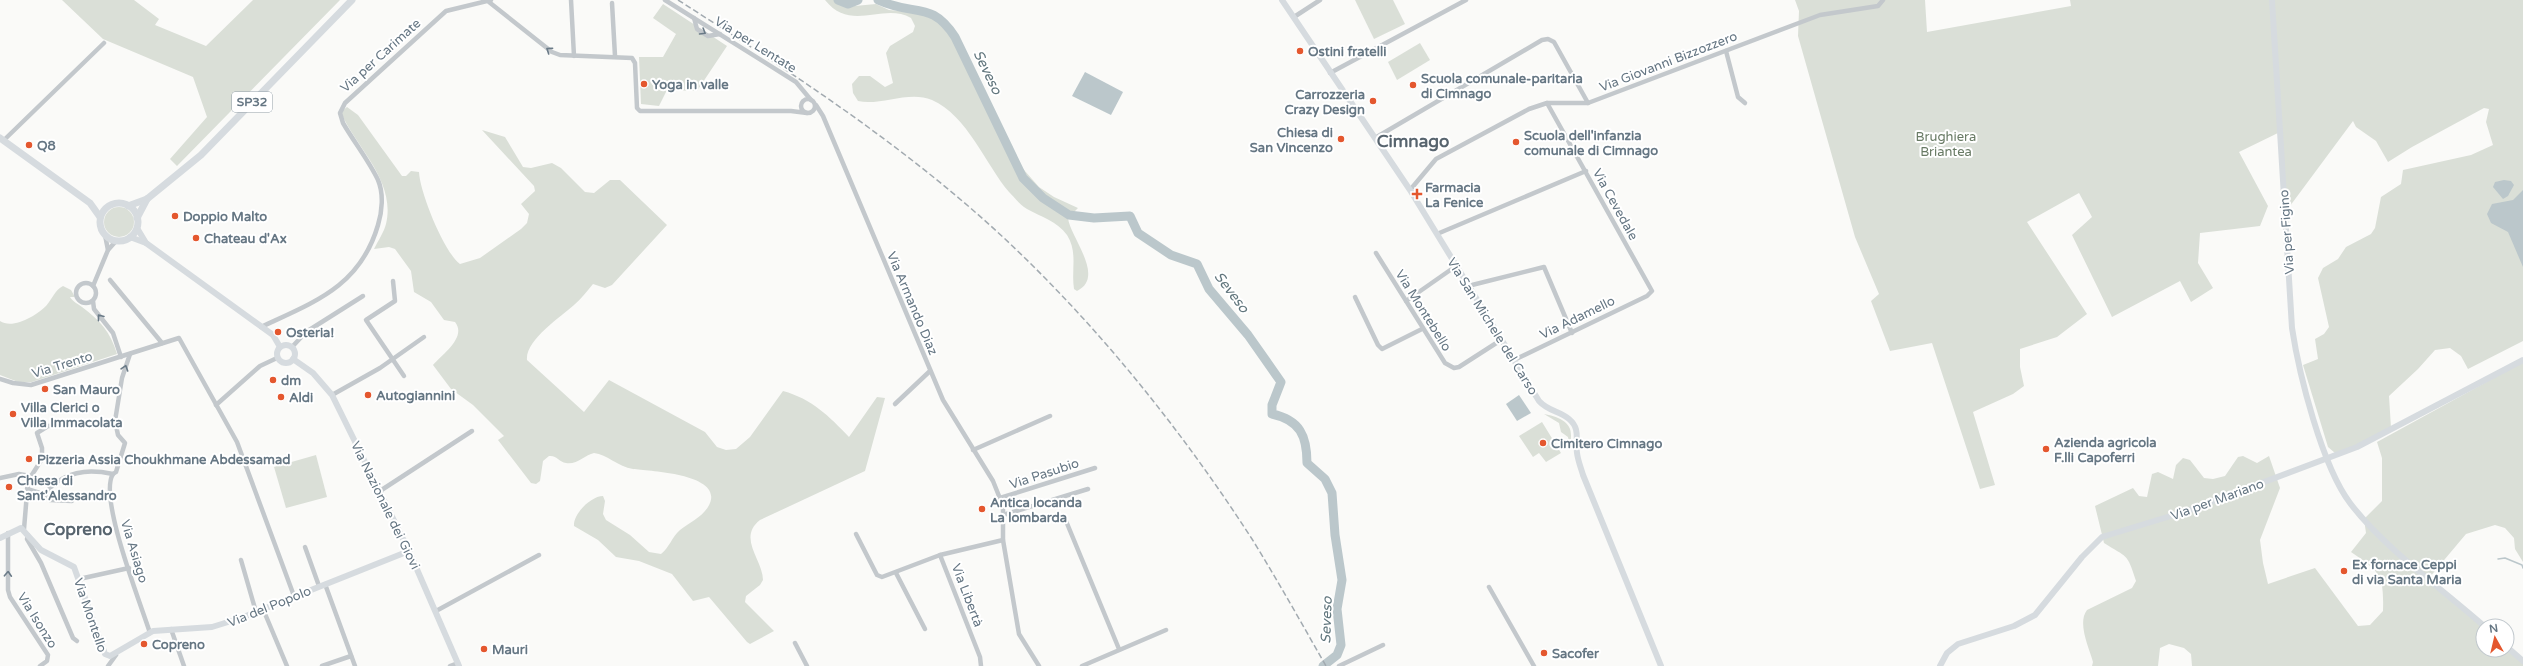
<svg xmlns="http://www.w3.org/2000/svg" width="2523" height="666" viewBox="0 0 2523 666" font-family="'Varela Round',sans-serif">
<rect width="100%" height="100%" fill="#fafaf8"/>
<g fill="#dadfd7">
<polygon points="62,0 134,0 159,19 155,25 206,46 253,0 340,0 177,166 170,159 207,117 193,77 103,39"/>
<path d="M 825,0 L 835,0 L 844,7 L 876,4 L 889,10 L 931,14 L 945,21 L 954,41 L 958,41 L 1017,162 L 1039,187 L 1054,197 L 1078,208 L 1068,218 C 1070,237 1106,277 1077,291 L 1074,289 C 1071,270 1078,252 1067,235 C 1057,221 1041,217 1027,209 C 1020,205 1015,198 1009,192 C 986,165 967,115 932,100 C 909,90 881,106 858,101 L 853,93 L 852,84 L 859,76 L 870,76 L 885,87 L 893,83 L 886,53 L 890,46 L 913,32 L 915,26 L 911,18 C 883,2 851,33 825,0 Z"/>
<polygon points="1355,0 1393,0 1405,24 1374,39"/>
<polygon points="1795,0 1925,0 1927,32 2071,6 2070,0 2272,0 2280,132 2239,152 2268,206 2260,226 2200,233 2198,263 2213,288 2191,302 2180,281 2112,317 2072,235 2092,217 2079,193 2027,222 2087,314 2057,337 2020,349 2020,367 2024,386 2013,394 1973,412 1995,485 1980,489 1932,343 1890,351 1871,301 1879,294 1855,237 1798,36 1799,11"/>
<polygon points="2274,0 2523,0 2523,341 2468,369 2461,356 2450,348 2435,350 2418,369 2389,396 2391,428 2357,446 2335,453 2328,447 2303,365 2318,359 2315,339 2324,334 2329,327 2318,278 2323,268 2338,259 2346,247 2371,234 2375,228 2381,197 2401,184 2403,170 2471,155 2493,145 2486,122 2489,109 2484,108 2412,147 2388,162 2376,141 2356,127 2353,121 2287,210"/>
<polygon points="663,4 727,46 697,91 667,90 659,106 641,104 639,57 663,57 676,34 653,18"/>
<polygon points="1420,43 1430,60 1397,80 1388,62"/>
<path d="M 347,107 L 358,115 L 402,176 L 406,176 L 411,171 L 419,172 C 420,193 444,252 460,264 L 480,258 L 521,229 L 527,223 L 529,214 L 521,204 L 535,191 L 534,186 L 482,130 L 505,137 L 523,167 L 531,168 L 552,163 L 561,168 L 585,192 L 594,193 L 610,180 L 620,180 L 667,225 L 612,285 L 605,288 L 593,284 C 587,291 581,299 574,305 C 561,317 525,340 527,360 L 584,412 L 609,380 L 705,432 L 717,447 L 726,450 L 736,449 L 750,437 L 783,391 C 812,399 829,416 849,437 L 877,397 L 885,398 L 865,471 L 760,520 C 737,538 763,560 763,580 L 760,585 L 746,596 L 745,602 L 774,631 L 750,644 L 747,642 L 709,597 L 693,601 L 672,574 L 639,561 L 616,557 L 598,540 L 574,526 C 573,514 591,496 603,496 L 605,501 L 603,514 L 606,520 L 630,535 L 649,552 L 661,554 C 669,548 672,537 680,530 C 689,523 702,517 708,507 C 728,474 650,471 633,469 C 618,467 607,454 594,453 C 585,455 577,465 566,463 C 559,462 557,455 549,456 L 543,461 L 540,481 L 536,484 L 531,483 L 498,440 L 504,436 L 473,405 L 451,389 L 433,365 C 443,354 467,337 455,322 L 444,320 L 431,302 L 414,292 L 411,271 L 395,249 L 389,247 L 374,249 C 378,241 384,232 386,224 C 396,182 358,149 342,115 L 342,111 Z"/>
<circle cx="119" cy="222" r="15"/>
<path d="M 63,286 L 71,290 L 75,297 L 70,297 C 73,302 77,303 82,307 C 100,320 111,333 117,354 L 32,382 L 18,382 L 0,375 L 0,321 C 13,330 37,315 46,306 C 52,299 55,290 63,286 Z"/>
<path d="M 2523,362 L 2523,562 L 2515,549 L 2514,538 L 2505,528 L 2495,525 L 2466,534 L 2429,578 L 2483,626 L 2483,650 L 2507,650 L 2523,661 L 2523,666 L 2192,666 L 2191,654 L 2184,648 L 2169,644 L 2160,648 L 2158,666 L 2092,666 L 2093,662 C 2089,647 2077,623 2087,610 L 2132,588 L 2136,581 C 2127,552 2127,558 2104,543 L 2095,506 L 2133,488 L 2139,496 L 2147,497 L 2152,474 L 2158,472 L 2173,479 L 2176,465 L 2183,458 L 2190,460 L 2204,478 L 2213,479 L 2225,476 L 2238,457 L 2243,456 L 2257,463 L 2269,456 L 2280,488 L 2260,540 L 2263,563 L 2268,584 L 2315,568 L 2358,626 L 2370,625 L 2383,611 C 2384,574 2380,572 2351,552 L 2366,533 L 2364,519 L 2382,501 L 2382,458 L 2377,442 Z"/>
<path d="M 1544,414 C 1556,416 1572,421 1571,436 C 1571,442 1569,447 1570,453 L 1568,437 L 1561,432 L 1559,423 Z"/>
<polygon points="1542,422 1561,453 1546,462 1539,453 1533,457 1519,436"/>
<polygon points="316,455 327,497 286,508 274,467"/>
</g>
<g fill="#bbc7cb">
<polygon points="1085,72 1123,92 1111,115 1072,96"/>
<polygon points="2504,180 2511,181 2514,185 2508,196 2503,199 2493,187 2495,182"/>
<polygon points="2523,190 2523,267 2508,232 2491,223 2487,214 2492,204 2513,200"/>
<polygon points="1519,395 1531,413 1517,421 1506,404"/>
</g>
<g fill="none" stroke-linecap="round" stroke-linejoin="round">
<polyline stroke="#bbc7cb" stroke-width="1.5" points="2498,559 2505,558 2522,565 2523,568"/>
<g stroke="#bbc7cb" stroke-width="9">
<polyline points="838,0 848,4 858,0"/>
<path d="M 878,0 C 915,17 931,0 955,37 L 1023,178 L 1043,198 L 1069,215 L 1094,218 L 1130,216 L 1138,233 L 1171,255 L 1197,264 L 1209,289 L 1248,335 L 1281,382 L 1272,405 L 1272,414 C 1300,420 1307,436 1307,463 L 1325,479 L 1332,493 L 1335,535 L 1342,580 L 1337,609 L 1341,645 L 1337,655 L 1323,666"/>
</g>
<g stroke="#c3c8cc" stroke-width="4.5">
<polyline points="571,0 574,56"/>
<polyline points="665,0 796,82 811,100"/>
<polyline points="489,2 552,52 560,55 632,58 635,63 637,108 640,111 791,111 807,113"/>
<polyline points="612,3 615,56"/>
<polyline points="1294,17 1320,0"/>
<polyline points="694,18 697,29 708,36 720,34"/>
<polyline points="1726,51 1738,97 1745,103"/>
<polyline points="1330,73 1466,0"/>
<circle cx="808" cy="106" r="7"/>
<polyline points="816,105 823,116 943,400 993,481 1003,506 1003,540 1019,634 1039,666"/>
<polyline points="1375,138 1542,40 1548,39 1554,42 1588,103"/>
<polyline points="3,141 104,43"/>
<polyline points="1410,190 1436,159 1529,109 1547,103 1588,103 1820,15 1878,6 1883,0"/>
<polyline points="1437,234 1586,171"/>
<polyline points="105,235 108,250"/>
<polyline points="1376,253 1445,363 1454,368 1459,367 1501,340"/>
<polyline points="110,280 162,343"/>
<polyline points="393,281 395,301 366,320 404,376"/>
<circle cx="86" cy="293" r="10"/>
<polyline points="93,286 108,250 116,241"/>
<polyline points="1468,286 1544,267 1572,333"/>
<polyline points="1355,297 1378,345 1382,349 1422,329"/>
<polyline points="93,301 94,309 113,333 121,357"/>
<polyline points="1406,301 1456,266"/>
<path d="M 261,327 C 314,302 360,287 378,225 C 382,212 384,194 378,180 C 369,161 354,142 343,123 L 340,113 L 345,103 L 446,11 L 491,0"/>
<polyline points="292,347 306,332 363,296"/>
<polyline points="1514,360 1647,296 1652,291 1547,103"/>
<polyline points="0,379 13,383 31,385 179,338 237,442 294,596"/>
<polyline points="332,395 380,368 424,337"/>
<polyline points="895,404 930,371"/>
<polyline points="216,405 260,366 277,358"/>
<polyline points="973,450 1050,416"/>
<path d="M 113,474 C 98,497 141,604 150,633"/>
<polyline points="0,478 19,474 30,476"/>
<polyline points="27,489 43,494"/>
<polyline points="380,491 472,431"/>
<path d="M 43,494 C 48,491 52,485 57,482 C 74,470 93,470 113,474 L 116,472 L 125,443 L 118,435 L 115,421"/>
<polyline points="43,494 50,500 72,501"/>
<polyline points="1000,498 1095,468"/>
<polyline points="1003,515 1088,489"/>
<polyline points="1066,521 1119,649"/>
<polyline points="24,529 28,481 42,459 42,448 37,433 48,426 115,421 122,378 130,354"/>
<polyline points="8,533 8,590 10,597 48,655 47,661 40,666"/>
<polyline points="856,534 877,575 882,577 940,555 1003,540"/>
<polyline points="28,535 27,539 41,563 73,638 77,641"/>
<polyline points="305,547 319,586"/>
<polyline points="940,555 980,657 981,666"/>
<polyline points="241,560 256,612"/>
<polyline points="896,573 925,629"/>
<polyline points="79,579 129,568"/>
<polyline points="325,584 355,666"/>
<polyline points="1489,587 1534,666"/>
<polyline points="263,609 287,666"/>
<polyline points="436,611 539,555"/>
<polyline points="171,629 184,666"/>
<polyline points="795,643 807,666"/>
<polyline points="108,666 116,655"/>
<polyline points="322,666 351,656"/>
<polyline points="450,666 458,663"/>
<polyline points="1082,666 1166,630"/>
<polyline points="1339,666 1383,645"/>
</g>
<g stroke="#d6dbdf" stroke-width="6">
<path d="M 1282,0 L 1410,190 L 1539,401 C 1548,411 1559,411 1569,419 C 1581,429 1575,440 1577,453 C 1578,461 1581,468 1583,475 L 1661,666"/>
<path d="M 2272,0 L 2292,328 C 2299,374 2322,466 2350,503 C 2384,548 2441,588 2484,626"/>
<polyline points="137,228 146,243 273,335 280,347"/>
<polyline points="130,237 146,243"/>
<circle cx="286" cy="354" r="9"/>
<polyline points="293,359 313,373 332,395 409,551 459,666"/>
<polyline points="0,538 21,528 41,550 74,567 105,654 110,656 153,631 212,627 241,618 409,551"/>
<polyline points="2507,647 2523,661"/>
<polyline points="1940,666 1947,653 1958,644 2014,626 2035,615 2082,557 2102,537 2187,511 2357,447 2523,360"/>
</g>
<g stroke="#d6dbdf" stroke-width="7">
<polyline points="0,138 90,203 100,217"/>
<circle cx="119" cy="222" r="19"/>
<polyline points="128,206 147,199 201,155 352,0"/>
<polyline points="137,218 147,199"/>
</g>
<path stroke="#a2aab0" stroke-width="1.5" stroke-dasharray="6 3" stroke-linecap="butt" d="M 678,0 C 802,79 925,159 1030,263 C 1114,346 1188,440 1252,539 C 1278,581 1302,624 1326,666"/>
</g>
<defs><path id="oneway-chevron" d="M-2-3.5L2.5 0L-2 3.5" fill="none" stroke-width="1.6" stroke-linecap="round" stroke-linejoin="round"/></defs>
<g stroke="#6a7a87">
<use href="#oneway-chevron" transform="translate(703 32) rotate(31)"/>
<use href="#oneway-chevron" transform="translate(549 50) rotate(-146)"/>
<use href="#oneway-chevron" transform="translate(100 317) rotate(-128)"/>
<use href="#oneway-chevron" transform="translate(125 368) rotate(-72)"/>
<use href="#oneway-chevron" transform="translate(8 574) rotate(-87)"/>
</g>
<g fill="#e4572e" stroke="#fff" stroke-width="1.5">
<circle cx="1300" cy="51" r="4"/>
<circle cx="644" cy="84" r="4"/>
<circle cx="1413" cy="85" r="4"/>
<circle cx="1373" cy="101" r="4"/>
<circle cx="1341" cy="139" r="4"/>
<circle cx="1516" cy="142" r="4"/>
<circle cx="29" cy="145" r="4"/>
<path d="M1415 188h4v4h4v4h-4v4h-4v-4h-4v-4h4z"/>
<circle cx="175" cy="216" r="4"/>
<circle cx="196" cy="238" r="4"/>
<circle cx="278" cy="332" r="4"/>
<circle cx="273" cy="380" r="4"/>
<circle cx="45" cy="389" r="4"/>
<circle cx="368" cy="395" r="4"/>
<circle cx="281" cy="397" r="4"/>
<circle cx="13" cy="414" r="4"/>
<circle cx="1543" cy="443" r="4"/>
<circle cx="2046" cy="449" r="4"/>
<circle cx="29" cy="459" r="4"/>
<circle cx="9" cy="487" r="4"/>
<circle cx="982" cy="509" r="4"/>
<circle cx="2344" cy="571" r="4"/>
<circle cx="144" cy="644" r="4"/>
<circle cx="484" cy="649" r="4"/>
<circle cx="1544" cy="653" r="4"/>
</g>
<g text-anchor="middle" stroke-width="4" stroke-linejoin="round" paint-order="stroke">
<rect fill="#fff" stroke="#939fa8" stroke-width="1" x="232" y="92" width="40" height="20" rx="3"/>
<g font-size="12" font-weight="bold" fill="#657683">
<text x="252" y="106">SP32</text>
</g>
<g font-size="13" fill="#657683" stroke="#fff">
<text transform="translate(756 44) rotate(32)" y="5">Via per Lentate</text>
<text transform="translate(380 55) rotate(-42)" y="5">Via per Carimate</text>
<text transform="translate(1668 61) rotate(-21)" y="5">Via Giovanni Bizzozzero</text>
<text transform="translate(1616 204) rotate(61)" y="5">Via Cevedale</text>
<text transform="translate(2286 232) rotate(-94)" y="5">Via per Figino</text>
<text transform="translate(913 303) rotate(67)" y="5">Via Armando Diaz</text>
<text transform="translate(1424 310) rotate(58)" y="5">Via Montebello</text>
<text transform="translate(1577 317) rotate(-26)" y="5">Via Adamello</text>
<text transform="translate(1493 326) rotate(58)" y="5">Via San Michele del Carso</text>
<text transform="translate(62 364) rotate(-17)" y="5">Via Trento</text>
<text transform="translate(1044 473) rotate(-18)" y="5">Via Pasubio</text>
<text transform="translate(2217 499) rotate(-20)" y="5">Via per Mariano</text>
<text transform="translate(386 505) rotate(64)" y="5">Via Nazionale dei Giovi</text>
<text transform="translate(135 551) rotate(73)" y="5">Via Asiago</text>
<text transform="translate(968 595) rotate(69)" y="5">Via Libertà</text>
<text transform="translate(269 606) rotate(-22)" y="5">Via del Popolo</text>
<text transform="translate(91 615) rotate(71)" y="5">Via Montello</text>
<text transform="translate(38 620) rotate(58)" y="5">Via Isonzo</text>
</g>
<g font-size="13" font-weight="bold" fill="#657683" stroke="#fff" text-anchor="start">
<text x="1308" y="56">Ostini fratelli</text>
<text x="1421" y="83">Scuola comunale-paritaria<tspan x="1421" dy="15">di Cimnago</tspan></text>
<text x="652" y="89">Yoga in valle</text>
<text x="1365" y="99" text-anchor="end">Carrozzeria<tspan x="1365" dy="15">Crazy Design</tspan></text>
<text x="1333" y="137" text-anchor="end">Chiesa di<tspan x="1333" dy="15">San Vincenzo</tspan></text>
<text x="1524" y="140">Scuola dell'infanzia<tspan x="1524" dy="15">comunale di Cimnago</tspan></text>
<text x="37" y="150">Q8</text>
<text x="1425" y="192">Farmacia<tspan x="1425" dy="15">La Fenice</tspan></text>
<text x="183" y="221">Doppio Malto</text>
<text x="204" y="243">Chateau d'Ax</text>
<text x="286" y="337">Osteria!</text>
<text x="281" y="385">dm</text>
<text x="53" y="394">San Mauro</text>
<text x="376" y="400">Autogiannini</text>
<text x="289" y="402">Aldi</text>
<text x="21" y="412">Villa Clerici o<tspan x="21" dy="15">Villa Immacolata</tspan></text>
<text x="2054" y="447">Azienda agricola<tspan x="2054" dy="15">F.lli Capoferri</tspan></text>
<text x="1551" y="448">Cimitero Cimnago</text>
<text x="37" y="464">Pizzeria Assia Choukhmane Abdessamad</text>
<text x="17" y="485">Chiesa di<tspan x="17" dy="15">Sant'Alessandro</tspan></text>
<text x="990" y="507">Antica locanda<tspan x="990" dy="15">La lombarda</tspan></text>
<text x="2352" y="569">Ex fornace Ceppi<tspan x="2352" dy="15">di via Santa Maria</tspan></text>
<text x="152" y="649">Copreno</text>
<text x="492" y="654">Mauri</text>
<text x="1552" y="658">Sacofer</text>
</g>
<g font-size="13" fill="#687a64" stroke="#fff">
<text x="1946" y="141">Brughiera<tspan x="1946" dy="15">Briantea</tspan></text>
</g>
<g font-size="14" font-style="italic" fill="#60757c" stroke="#fff">
<text transform="translate(988 72) rotate(64)" y="5">Seveso</text>
<text transform="translate(1232 292) rotate(53)" y="5">Seveso</text>
<text transform="translate(1326 620) rotate(-88)" y="5">Seveso</text>
</g>
<g font-size="17" font-weight="bold" fill="#57646e" stroke="#fff">
<text x="1413" y="147">Cimnago</text>
<text x="78" y="535">Copreno</text>
</g>
</g>
<g transform="translate(2495 638) rotate(352)"><circle r="19" fill="#ffffff" stroke="#c1c8cd"/>
<path d="M0-3L7 15L0 10L-7 15Z" fill="#e4572e"/>
<text y="-6" font-size="11" font-weight="bold" text-anchor="middle" fill="#657683">N</text>
</g>
</svg>
